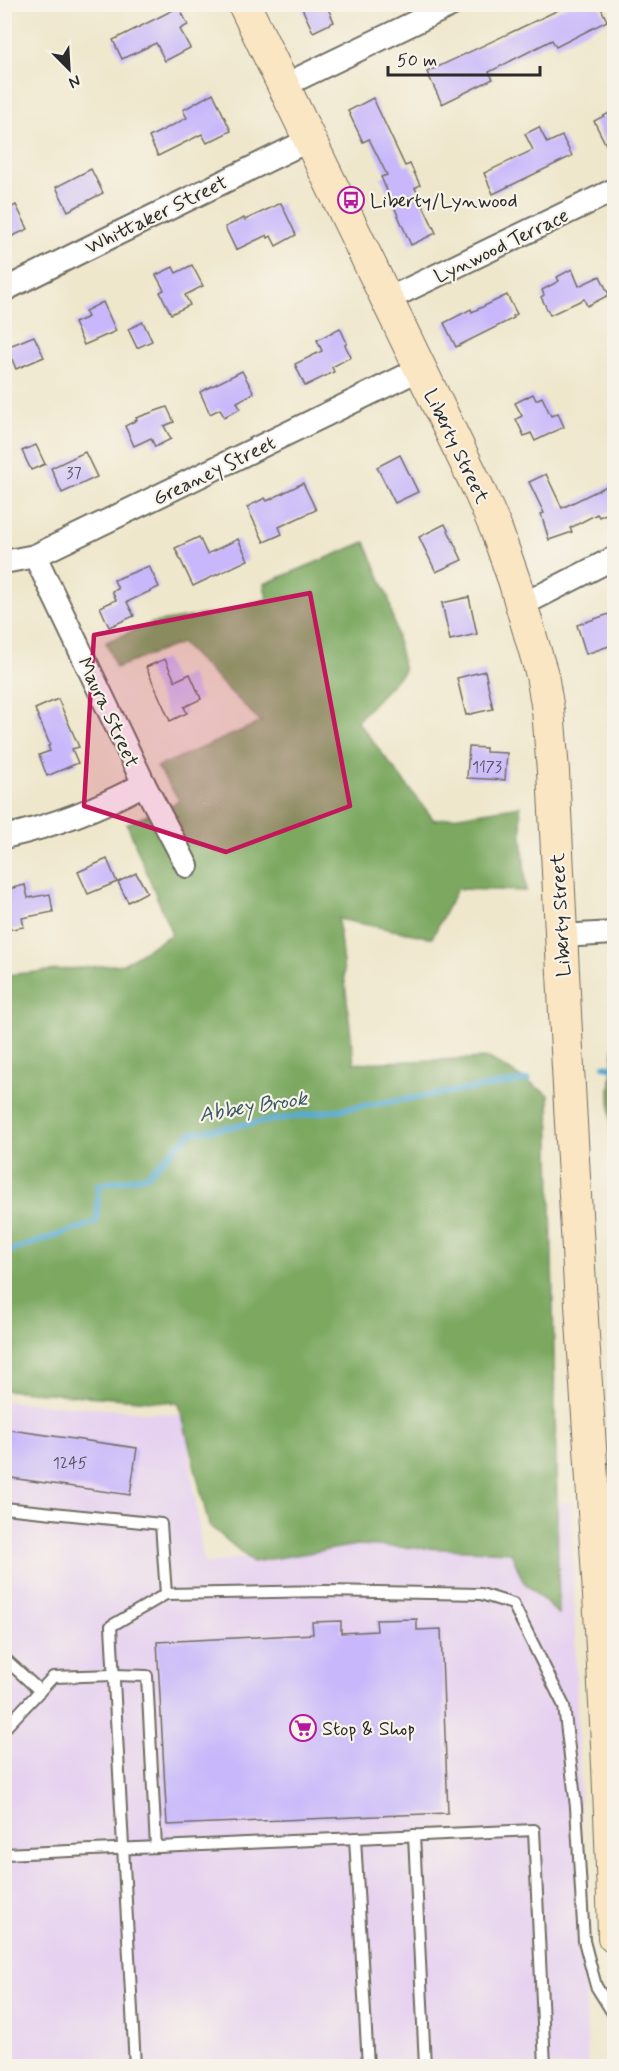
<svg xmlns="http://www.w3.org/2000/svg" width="619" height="2071" viewBox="0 0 619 2071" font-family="Mynerve,sans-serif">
<rect width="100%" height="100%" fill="#f7f3e8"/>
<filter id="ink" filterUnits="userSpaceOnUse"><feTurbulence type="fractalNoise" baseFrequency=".0167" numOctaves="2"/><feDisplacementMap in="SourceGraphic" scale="12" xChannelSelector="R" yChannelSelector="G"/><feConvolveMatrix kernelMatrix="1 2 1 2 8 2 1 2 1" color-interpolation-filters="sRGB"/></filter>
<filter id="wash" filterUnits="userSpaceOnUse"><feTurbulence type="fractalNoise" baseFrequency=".008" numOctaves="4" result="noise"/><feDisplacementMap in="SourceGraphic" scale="24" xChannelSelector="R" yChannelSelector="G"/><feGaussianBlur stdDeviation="1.35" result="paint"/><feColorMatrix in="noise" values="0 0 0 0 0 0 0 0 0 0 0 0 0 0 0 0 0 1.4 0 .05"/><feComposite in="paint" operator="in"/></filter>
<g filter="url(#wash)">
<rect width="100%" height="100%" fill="#efe7cc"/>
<polygon fill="#e6d2f0" points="4,1401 184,1415 204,1564 571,1501 588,2066 5,2066"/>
<g fill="#7ca860" stroke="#546a46" stroke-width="1.5">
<polygon points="365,542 389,599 404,671 357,721 434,820 520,806 526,891 457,889 432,938 338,919 354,1063 489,1058 549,1095 559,1615 523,1581 511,1552 357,1545 253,1562 209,1525 179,1403 5,1390 4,975 123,964 172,934 127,824 180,801 157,767 261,722 181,643 116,668 106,642 152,623 223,612 267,599 264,584"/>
<polygon points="614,1044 614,1255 610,1091"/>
</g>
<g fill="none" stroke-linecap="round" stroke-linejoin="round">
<g stroke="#56abd2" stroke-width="6">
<polyline points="604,1066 614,1068"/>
<polyline points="4,1253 97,1222 98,1185 146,1176 191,1133 528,1080"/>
</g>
</g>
<g id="blocks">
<g fill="#c8b7fb">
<polygon points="300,4 326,4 334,22 313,32"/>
<polygon points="571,4 599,4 607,21 556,47 552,40 489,72 493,79 442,104 427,72"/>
<polygon points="179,7 188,25 180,29 190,48 165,61 156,43 122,59 113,40"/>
<polygon points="213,93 231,131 207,143 202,134 158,156 149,137 187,118 183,110"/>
<polygon points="373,98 405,166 410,164 420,185 415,188 436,233 411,245 381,177 387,175 369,139 363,142 348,111"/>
<polygon points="615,110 615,163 594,121"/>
<polygon points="539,127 547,143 562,136 572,156 493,194 484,173 533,150 525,134"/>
<polygon points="91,169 103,193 68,211 56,187"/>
<polygon points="281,203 296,235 276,246 271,236 268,238 267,235 236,250 225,227 244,218 245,220"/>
<polygon points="16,205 28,229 4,240 4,211"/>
<polygon points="192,265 203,286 185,295 190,305 171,314 160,292 164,290 156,275 173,267 176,273"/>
<polygon points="572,269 579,286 600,276 609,295 587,306 584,299 550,315 541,297 544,295 542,290 559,281 557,277"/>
<polygon points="507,295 517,314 513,316 514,318 456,347 444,323 471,309 472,312"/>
<polygon points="103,302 116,331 84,345 74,323 88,317 85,311"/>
<polygon points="143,322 152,341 137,348 128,329"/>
<polygon points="340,328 347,343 345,345 351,357 332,367 334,372 305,386 295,364 322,351 317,340"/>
<polygon points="34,336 44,357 16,369 7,347"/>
<polygon points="242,371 254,393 237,402 240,409 224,417 220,409 210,414 200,392"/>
<polygon points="533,394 536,400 542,397 551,416 558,413 564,427 535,441 531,433 524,436 516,419 522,416 515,403"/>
<polygon points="167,407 174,422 164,426 171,439 155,447 151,438 134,446 125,426 137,420 136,418"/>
<polygon points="36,445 45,464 31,470 22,451"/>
<polygon points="85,452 97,477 62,493 51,468"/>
<polygon points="400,455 418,492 395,503 377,467"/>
<polygon points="546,474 562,508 615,482 615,510 599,517 597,514 570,528 572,532 549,540 541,514 544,513 529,482"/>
<polygon points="303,483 316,510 279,527 282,534 264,542 247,507 265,498 267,501"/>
<polygon points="445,524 462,560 436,572 419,537"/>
<polygon points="199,537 207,554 238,539 248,560 193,586 175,548"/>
<polygon points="149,566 159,587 127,602 134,616 109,627 100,607 116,600 112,591 118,589 114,580"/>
<polygon points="469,597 477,634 450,640 442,603"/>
<polygon points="615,612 615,644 586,654 577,625"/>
<polygon points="165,659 175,681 190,674 201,699 184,707 187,713 170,721 146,667"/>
<polygon points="485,671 493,709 466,715 457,678"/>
<polygon points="58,699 79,747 72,749 78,763 47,776 39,755 50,751 48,746 50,745 35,709"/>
<polygon points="469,747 486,748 486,752 507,753 505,780 467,778"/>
<polygon points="107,859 117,882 88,894 78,872"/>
<polygon points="136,873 147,892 128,902 118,882"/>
<polygon points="25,885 28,898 50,894 53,912 22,918 24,927 7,930 4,919 4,890"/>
<polygon points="4,1429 137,1448 130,1495 4,1477"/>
<polygon points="417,1619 417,1630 441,1629 448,1813 167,1825 157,1642 313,1634 312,1622 341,1621 341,1633 377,1631 376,1620"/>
</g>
</g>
</g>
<g filter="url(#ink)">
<use href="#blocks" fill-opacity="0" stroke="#706d63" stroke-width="1.5"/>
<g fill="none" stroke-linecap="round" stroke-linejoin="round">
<defs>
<g id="service">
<polyline points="4,1508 161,1524 166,1594"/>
<polyline points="4,1658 40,1691"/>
<polyline points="4,1729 53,1677 114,1675 147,1676 156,1847"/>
<polyline points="414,1835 425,2066"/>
<polyline points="355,1838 368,2066"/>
<polyline points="4,1854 534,1830 545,2066"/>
<polyline points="135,2066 111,1626 166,1594 325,1591 481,1594 513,1604 564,1706 576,1807 584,1941 596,1986 614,2015"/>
</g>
<g id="minor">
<polyline points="283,86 453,4"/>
<polyline points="4,290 82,251 309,140"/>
<polyline points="386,300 614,190"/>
<polyline points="35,556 144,784 187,866"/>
<polyline points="4,562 35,556 420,369"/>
<polyline points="522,605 614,558"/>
<path d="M 4,837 C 53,826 100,808 144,784"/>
<polyline points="561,936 614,933"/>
</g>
<path id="secondary" d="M 244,4 L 479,490 L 496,529 L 514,580 L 542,675 L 548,710 L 553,771 C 562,949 570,1126 581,1304 C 594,1515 609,1726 614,1937"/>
</defs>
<use href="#service" stroke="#706d63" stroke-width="14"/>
<use href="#minor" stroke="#706d63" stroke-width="26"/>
<use href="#secondary" stroke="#706d63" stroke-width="34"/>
<use href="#service" stroke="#fff" stroke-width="10"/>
<use href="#minor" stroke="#fff" stroke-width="22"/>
<use href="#secondary" stroke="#fbe6c3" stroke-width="32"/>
</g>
</g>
<path fill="#c2185b" fill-opacity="0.2" stroke="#c2185b" stroke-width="4.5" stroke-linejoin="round" d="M 310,593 L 350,806 L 226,852 L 84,806 L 94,635 Z"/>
<defs>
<symbol id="bus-ring" viewBox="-11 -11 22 22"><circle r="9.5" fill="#f7f3e8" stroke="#b5179e" stroke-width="1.5"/><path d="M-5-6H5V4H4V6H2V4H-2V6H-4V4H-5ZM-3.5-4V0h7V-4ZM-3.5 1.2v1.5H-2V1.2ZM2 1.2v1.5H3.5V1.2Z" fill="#b5179e"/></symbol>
<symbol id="supermarket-ring" viewBox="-11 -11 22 22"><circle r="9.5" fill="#f7f3e8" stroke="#b5179e" stroke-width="1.5"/><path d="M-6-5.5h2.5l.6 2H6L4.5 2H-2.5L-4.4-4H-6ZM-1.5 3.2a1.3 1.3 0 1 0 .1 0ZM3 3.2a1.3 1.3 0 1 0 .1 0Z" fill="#b5179e"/></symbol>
</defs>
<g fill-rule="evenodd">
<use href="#bus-ring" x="336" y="185" width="30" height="30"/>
<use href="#supermarket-ring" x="288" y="1713" width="30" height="30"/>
</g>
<g text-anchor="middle" stroke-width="4.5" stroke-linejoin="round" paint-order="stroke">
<g font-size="16" fill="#524e5f">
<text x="74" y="478">37</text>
<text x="487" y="772">1173</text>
<text x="70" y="1468">1245</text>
</g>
<g font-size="20" fill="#2b2b2b" stroke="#f7f3e8" text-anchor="start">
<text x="370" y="207">Liberty/Lynwood</text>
<text x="322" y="1735">Stop &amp; Shop</text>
</g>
<g font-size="20" fill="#2b2b2b" stroke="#f7f3e8">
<text transform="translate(156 214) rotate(-26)" y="7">Whittaker Street</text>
<text transform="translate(501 245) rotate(-26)" y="7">Lynwood Terrace</text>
<text transform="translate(457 446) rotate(64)" y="7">Liberty Street</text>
<text transform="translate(214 470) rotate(-26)" y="7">Greaney Street</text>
<text transform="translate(109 712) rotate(65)" y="7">Maura Street</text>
<text transform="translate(560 915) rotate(-93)" y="7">Liberty Street</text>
</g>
<g font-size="21" font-style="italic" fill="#3a5865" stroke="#f7f3e8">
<text transform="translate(253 1106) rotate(-9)" y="7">Abbey Brook</text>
</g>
</g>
<rect width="619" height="2071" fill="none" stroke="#f7f3e8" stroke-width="24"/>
<g transform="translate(69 69) rotate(156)" stroke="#f7f3e8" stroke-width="4.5" paint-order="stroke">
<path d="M0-4.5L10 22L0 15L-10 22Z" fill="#2b2b2b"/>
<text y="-9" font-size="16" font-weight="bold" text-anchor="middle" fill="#2b2b2b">N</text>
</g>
<path d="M388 66v9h152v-9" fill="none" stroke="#2b2b2b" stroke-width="3"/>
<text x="397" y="66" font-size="18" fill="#2b2b2b" stroke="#f7f3e8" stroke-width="4.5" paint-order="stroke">50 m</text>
</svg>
